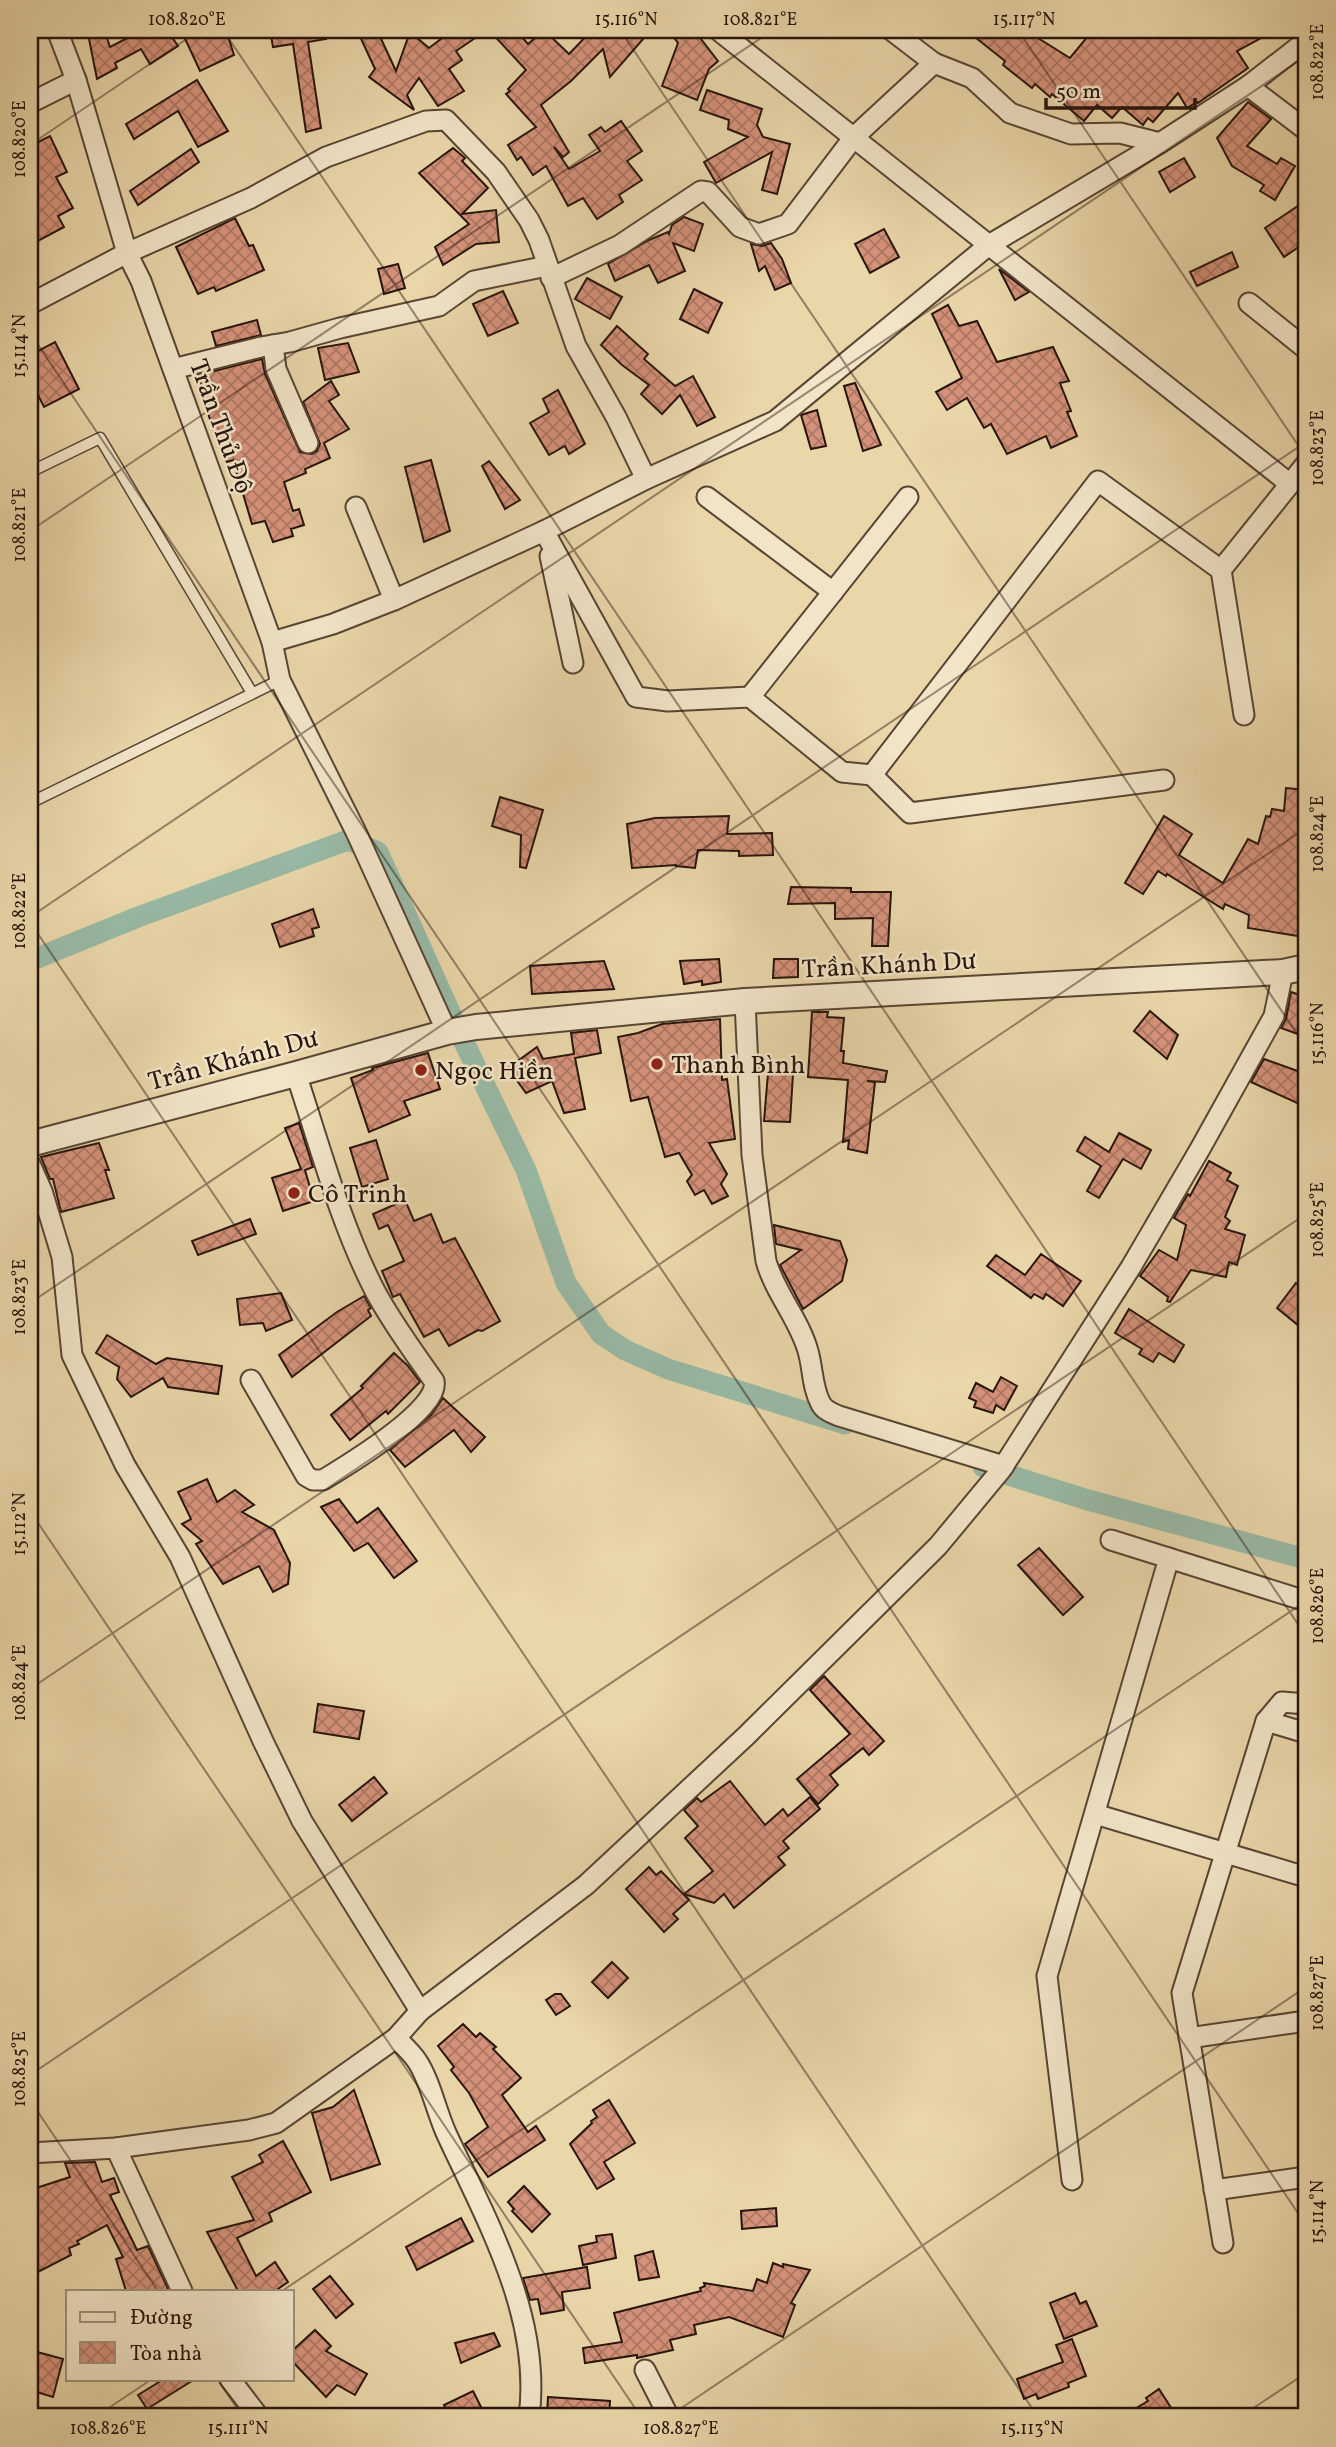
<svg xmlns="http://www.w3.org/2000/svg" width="1336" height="2447" viewBox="0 0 1336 2447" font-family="Vollkorn,serif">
<defs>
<pattern id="building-cross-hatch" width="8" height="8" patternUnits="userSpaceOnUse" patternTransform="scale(1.75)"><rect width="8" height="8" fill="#d5927a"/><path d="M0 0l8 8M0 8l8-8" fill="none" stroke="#ad7662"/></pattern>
</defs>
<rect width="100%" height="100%" fill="#e9d6a9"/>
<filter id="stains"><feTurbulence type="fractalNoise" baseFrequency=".00286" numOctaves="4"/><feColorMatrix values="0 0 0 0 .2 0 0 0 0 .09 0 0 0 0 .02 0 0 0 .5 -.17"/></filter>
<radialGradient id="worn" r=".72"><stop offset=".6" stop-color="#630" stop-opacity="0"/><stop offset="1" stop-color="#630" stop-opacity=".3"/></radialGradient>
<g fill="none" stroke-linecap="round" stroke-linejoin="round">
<g stroke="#98b9a5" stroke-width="21">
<polyline points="30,961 138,917 348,840 378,852 458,1030 526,1170 566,1283 601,1334 625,1350 668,1369 845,1424"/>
<polyline points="983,1467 1088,1500 1306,1559"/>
</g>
</g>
<g fill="url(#building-cross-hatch)" stroke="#27150d" stroke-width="2">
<polygon points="143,30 167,30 178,46 150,64 141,49 115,63 117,68 97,79 88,34 106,35 110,47"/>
<polygon points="181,30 226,30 234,55 200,71"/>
<polygon points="270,30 325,30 326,39 308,42 321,128 306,132 293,44 273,47"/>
<polygon points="357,30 377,30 396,71 410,32 429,48 453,30 487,30 456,51 462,60 449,69 464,91 438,106 419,78 407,95 414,110 369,77 375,69"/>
<polygon points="489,30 516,30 528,44 544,30 569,54 592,30 651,30 610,77 603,49 571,81 541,105 569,152 563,157 554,147 569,169 600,151 589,135 601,127 605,132 621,121 642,151 627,161 642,180 619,195 623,202 597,219 583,198 568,206 546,166 533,175 521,157 517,160 508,145 536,127 506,94 510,91 508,89 526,70"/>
<polygon points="687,30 694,30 718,61 709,69 697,100 662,86 678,43 675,39"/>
<polygon points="966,30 1025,30 1070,58 1093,30 1276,30 1237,51 1248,68 1198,103 1197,102 1187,108 1178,93 1153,122 1148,118 1143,125 1122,107 1112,118 1097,105 1084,121 1052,94 1050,97 1035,84 1032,88 1003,65 1005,61"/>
<polygon points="197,80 228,131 198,147 178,111 134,139 126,124"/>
<polygon points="707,90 762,109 757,125 763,137 790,144 777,194 762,190 772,152 716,183 704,162 748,137 728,129 729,120 700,110"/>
<polygon points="1248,102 1271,119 1247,146 1277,164 1281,158 1295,166 1275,200 1260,191 1264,185 1232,166 1217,138"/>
<polygon points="50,136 67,172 56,177 73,208 58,216 64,227 38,241 30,225 30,146"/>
<polygon points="453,148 465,158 462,161 488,188 462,214 496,210 499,242 476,244 443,265 435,247 469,224 419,173"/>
<polygon points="191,149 199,162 138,205 130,191"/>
<polygon points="1184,158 1195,177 1170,192 1159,172"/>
<polygon points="1298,206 1306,218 1306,242 1284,257 1265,228"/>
<polygon points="684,217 703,224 694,251 673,243 685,271 658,283 649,265 615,281 608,264 649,240 668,232 669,234 672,225"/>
<polygon points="235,218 249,246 253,245 264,270 216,291 214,287 198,294 176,247"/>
<polygon points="884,229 899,257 870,273 855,244"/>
<polygon points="771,243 782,259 791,283 775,290 765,266 759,271 751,244 762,246"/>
<polygon points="1232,252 1238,267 1197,286 1190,272"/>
<polygon points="398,264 405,288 384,294 378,269"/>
<polygon points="999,269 1029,292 1015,300"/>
<polygon points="587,278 622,297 610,319 575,299"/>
<polygon points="694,289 722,303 708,333 680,319"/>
<polygon points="503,291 518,323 488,336 473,304"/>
<polygon points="948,305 959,326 977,321 997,362 1053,347 1069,381 1060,383 1071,411 1067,412 1077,436 1051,448 1046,436 1007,454 991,424 984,428 967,398 947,410 936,392 962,378 932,314"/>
<polygon points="257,320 261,335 216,346 212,332"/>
<polygon points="617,326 648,354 644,359 675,386 693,376 715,417 697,426 680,395 662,414 641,394 649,385 622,365 601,345"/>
<polygon points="55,342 79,389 44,407 30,379 30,355"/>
<polygon points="348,343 359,372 325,380 318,348"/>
<polygon points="262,359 265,374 300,452 312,454 317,451 320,444 303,402 331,381 339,395 329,401 349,429 324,443 330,458 305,469 306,473 284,482 293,511 299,509 304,525 291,529 293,536 273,542 265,521 252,524 233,460 227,462 213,431 198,375"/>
<polygon points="855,383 881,445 863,451 844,386"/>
<polygon points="558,390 585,444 569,454 565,446 549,455 530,423 549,412 543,399"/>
<polygon points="817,410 826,446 811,449 801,415"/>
<polygon points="431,460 450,531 424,542 405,467"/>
<polygon points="489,461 520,500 505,509 482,466"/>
<polygon points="1286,788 1306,790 1306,904 1301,903 1298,936 1248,928 1249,915 1225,904 1223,909 1167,874 1166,876 1158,871 1143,894 1125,883 1164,816 1192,834 1179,855 1223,883 1248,839 1258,844 1266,816 1270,817 1272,809 1284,811"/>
<polygon points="500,797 543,810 526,868 520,867 521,835 492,826"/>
<polygon points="729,816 727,834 772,833 773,855 739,856 739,851 698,850 695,868 676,866 676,865 632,868 627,824 655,818"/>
<polygon points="791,887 851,888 851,892 891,892 888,946 872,946 873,918 835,919 835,903 788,904"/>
<polygon points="313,909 319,927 312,929 314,936 280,947 272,924"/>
<polygon points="719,959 721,982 702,985 702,981 684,984 680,961"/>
<polygon points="774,959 798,959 798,977 773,978"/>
<polygon points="604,961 614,989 532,994 530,966"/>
<polygon points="1291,992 1306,997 1306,1037 1281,1028 1286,1019"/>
<polygon points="1150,1011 1178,1035 1167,1059 1134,1031"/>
<polygon points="812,1012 828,1012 827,1017 844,1018 841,1051 844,1051 843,1063 887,1071 885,1082 867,1081 875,1082 867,1153 848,1149 849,1140 843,1142 848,1080 808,1077"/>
<polygon points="720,1019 722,1080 727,1079 735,1139 709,1143 727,1174 721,1184 728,1196 712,1204 704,1190 695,1195 687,1181 692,1175 679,1153 665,1157 648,1097 631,1101 618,1037 638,1033 662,1024"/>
<polygon points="597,1030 601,1053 575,1058 585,1109 564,1113 552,1081 526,1093 508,1068 537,1047 543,1059 574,1054 571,1033"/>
<polygon points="428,1053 440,1089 404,1101 410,1115 369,1132 351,1078 373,1070 372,1068"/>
<polygon points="1264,1059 1306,1074 1306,1107 1251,1082"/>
<polygon points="768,1073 793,1074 790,1122 764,1121"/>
<polygon points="299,1123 313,1167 305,1170 314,1201 283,1211 272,1178 301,1169 285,1128"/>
<polygon points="1119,1133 1151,1150 1141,1169 1123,1159 1099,1198 1087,1191 1101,1166 1077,1151 1085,1137 1109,1152"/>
<polygon points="376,1140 388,1179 362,1187 350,1148"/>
<polygon points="99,1143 109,1170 105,1170 114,1198 61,1212 53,1179 50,1179 41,1157"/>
<polygon points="1209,1161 1231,1173 1227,1180 1238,1186 1225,1217 1230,1221 1225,1229 1245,1235 1237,1265 1229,1262 1226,1277 1191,1270 1170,1302 1167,1301 1168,1297 1140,1276 1159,1250 1177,1260 1186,1225 1174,1218 1188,1194 1190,1196"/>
<polygon points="405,1200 414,1221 431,1214 443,1243 455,1238 500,1321 482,1331 478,1330 449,1346 439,1329 424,1337 400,1294 393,1297 382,1271 404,1261 388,1225 379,1229 373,1214"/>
<polygon points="250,1219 256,1234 198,1255 192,1241"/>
<polygon points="774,1225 840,1241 847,1260 842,1281 803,1309 780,1265 801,1250 776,1244"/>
<polygon points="1041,1254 1081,1281 1063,1306 1046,1294 1043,1299 1034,1294 1031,1298 987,1266 996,1255 1025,1275"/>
<polygon points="1296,1283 1306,1291 1306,1317 1299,1326 1277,1308"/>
<polygon points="281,1293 292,1320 266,1331 263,1323 240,1325 237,1299"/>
<polygon points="364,1296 371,1308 368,1310 371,1316 292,1377 279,1355 337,1312"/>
<polygon points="1129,1309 1184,1345 1174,1362 1159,1353 1153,1362 1139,1354 1142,1349 1115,1333"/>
<polygon points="107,1335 156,1364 167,1358 222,1366 218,1394 168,1387 163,1378 131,1397 117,1379 119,1367 96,1353"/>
<polygon points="394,1353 408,1366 420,1382 388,1414 386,1411 350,1440 331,1415 363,1388 361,1386"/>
<polygon points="1001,1377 1017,1386 1004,1410 996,1405 993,1413 974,1407 976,1401 969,1398 976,1383 993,1392"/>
<polygon points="443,1398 485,1437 471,1452 454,1430 405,1467 390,1450 431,1415"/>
<polygon points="207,1479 217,1502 235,1490 254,1505 242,1512 274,1530 290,1563 288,1584 273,1592 259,1566 223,1584 196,1544 202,1541 182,1524 191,1519 178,1492"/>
<polygon points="339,1499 357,1523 378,1508 417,1561 394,1578 368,1543 354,1551 321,1507"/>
<polygon points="1039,1548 1083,1597 1063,1615 1018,1565"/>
<polygon points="824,1676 884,1741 869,1755 863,1748 830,1775 838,1785 818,1804 797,1779 850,1734 810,1690"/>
<polygon points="318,1704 364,1711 359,1739 314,1732"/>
<polygon points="374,1777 387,1793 352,1821 339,1805"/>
<polygon points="730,1781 765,1825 783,1809 788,1816 810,1797 820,1809 783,1841 789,1848 778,1857 785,1865 734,1908 724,1894 714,1903 684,1894 713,1871 685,1838 698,1826 684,1810 697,1798 701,1802"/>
<polygon points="649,1867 656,1875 661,1871 689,1900 673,1914 678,1919 664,1932 626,1889"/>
<polygon points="612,1962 628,1978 608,1998 592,1982"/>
<polygon points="555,1994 561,1994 570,2006 556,2015 546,2000"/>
<polygon points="463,2024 476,2037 480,2033 496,2047 493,2049 521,2078 502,2095 528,2132 536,2126 545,2140 488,2177 465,2144 488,2127 469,2093 451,2070 454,2067 438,2046"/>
<polygon points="354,2090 380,2164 331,2180 312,2113 333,2107"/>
<polygon points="609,2100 635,2143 604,2162 614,2179 597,2189 570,2144 592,2123 591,2121 597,2117 593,2110"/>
<polygon points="283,2141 311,2192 269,2213 272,2221 237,2238 256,2276 275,2262 288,2282 275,2291 235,2291 237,2289 207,2232 254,2220 232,2177 263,2162 259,2155"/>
<polygon points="95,2162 102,2182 114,2178 119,2192 110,2195 137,2250 148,2246 169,2291 126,2291 116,2259 123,2257 107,2225 77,2241 79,2244 69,2248 71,2255 30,2276 30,2190 70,2177 65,2163"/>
<polygon points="524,2186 550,2214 532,2232 512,2211 514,2209 508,2202"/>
<polygon points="776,2208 777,2226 742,2229 741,2211"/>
<polygon points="461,2218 473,2241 417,2270 406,2247"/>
<polygon points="612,2234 616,2258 583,2265 579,2246 597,2242 596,2236"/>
<polygon points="653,2251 659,2277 639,2280 635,2256"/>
<polygon points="773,2263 783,2267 783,2264 810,2270 791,2303 795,2305 783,2337 729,2317 694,2325 696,2334 670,2340 673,2350 637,2358 637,2355 585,2363 583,2348 622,2342 614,2313 701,2291 700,2288 705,2286 704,2283 753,2291 757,2279 767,2283"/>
<polygon points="587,2267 590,2288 562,2292 564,2310 541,2314 538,2299 530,2300 523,2278"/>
<polygon points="330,2276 353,2304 336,2318 313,2289"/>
<polygon points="1075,2293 1080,2304 1086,2301 1097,2326 1064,2339 1050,2303"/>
<polygon points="315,2330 331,2346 326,2351 367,2374 355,2395 337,2385 326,2397 292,2361 292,2351"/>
<polygon points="494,2333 500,2346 461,2363 455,2343"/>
<polygon points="1072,2339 1086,2376 1068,2383 1069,2387 1038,2399 1036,2394 1024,2399 1017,2379 1063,2362 1056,2345"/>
<polygon points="30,2350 63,2359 53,2397 30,2390"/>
<polygon points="164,2379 195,2379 147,2409 138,2395"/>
<polygon points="1159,2389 1177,2417 1121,2417 1148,2401 1146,2398"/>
<polygon points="473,2391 482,2409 464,2417 450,2417 444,2405"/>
<polygon points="548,2397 610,2401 609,2417 547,2416"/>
</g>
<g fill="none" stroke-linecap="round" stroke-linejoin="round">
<defs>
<g id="service">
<polyline points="30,472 100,438 252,693"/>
<polyline points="30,803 280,680"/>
</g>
<g id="minor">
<polyline points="57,30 76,80 127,253 141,281 272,642 280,680 356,832 447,1032"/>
<polyline points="718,30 1290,484"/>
<polyline points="891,30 934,63"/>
<polyline points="1248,86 1306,130"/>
<polyline points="30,103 76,80"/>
<polyline points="551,278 620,245 701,191 708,192 740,227 759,234 788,224 854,137 934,63 972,78 1010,113 1071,134 1120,133 1160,143"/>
<polyline points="1249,303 1306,349"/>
<polyline points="30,304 127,253 251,198 326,157 426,121 446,120 496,172 529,220 539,240 576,346 616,417 646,479"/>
<polyline points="273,345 276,369 308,443"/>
<polyline points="173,369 261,347 290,342 340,328 439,306 474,281 547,266"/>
<polyline points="707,497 833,592"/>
<polyline points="908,497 750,697 842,772 872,775 1098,481 1221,570 1306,464"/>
<polyline points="356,507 394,600"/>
<polyline points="544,531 636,697 668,701 750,697"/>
<polyline points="550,556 573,663"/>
<polyline points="1221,570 1244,715"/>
<polyline points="272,642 333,624 394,600 544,531 646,479 775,421 989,245 1160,143 1248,86 1306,41"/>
<polyline points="872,775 910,813 1164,780"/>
<path d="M 745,1001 L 752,1155 L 766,1261 C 775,1293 799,1319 808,1351 C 813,1368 812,1388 821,1404 C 825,1411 832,1413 839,1416 L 1004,1466"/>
<polyline points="30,1164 42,1191 62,1257 72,1355 125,1465 180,1557 263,1741 302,1821 420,2011"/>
<path d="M 251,1380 L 306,1476 L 313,1480 L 323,1480 C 346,1466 441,1409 434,1381 C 413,1351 392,1323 375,1291 C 340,1223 320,1146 296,1074"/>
<polyline points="1111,1540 1306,1601"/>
<polyline points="1266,1721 1306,1733"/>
<polyline points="1095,1814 1306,1877"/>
<path d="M 396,2038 C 403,2045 412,2053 417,2061 C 430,2080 437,2114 447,2135 C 488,2223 542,2318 529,2417"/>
<polyline points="1189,2038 1306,2021"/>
<polyline points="116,2148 182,2291"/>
<polyline points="30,2153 116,2148 249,2130 276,2123 396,2038 420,2011 586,1885 746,1736 938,1546 1001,1470 1131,1267 1200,1149 1274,1016 1283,972"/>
<polyline points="1072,2180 1047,1976 1169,1558"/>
<polyline points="1214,2190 1306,2177"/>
<polyline points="1223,2243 1182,1993 1266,1721 1282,1702 1306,1704"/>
<polyline points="645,2370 669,2417"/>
<polyline points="230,2379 259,2417"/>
</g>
<polyline id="tertiary" points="30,1144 296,1074 447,1032 476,1027 745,1001 1283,972 1306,967"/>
</defs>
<use href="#service" stroke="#584534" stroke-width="13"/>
<use href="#minor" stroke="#584534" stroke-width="23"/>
<use href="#tertiary" stroke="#584534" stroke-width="28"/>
<use href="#service" stroke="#f1e4c7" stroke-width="10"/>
<use href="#minor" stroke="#f1e4c7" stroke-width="19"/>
<use href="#tertiary" stroke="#f1e4c7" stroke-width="24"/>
</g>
<path fill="none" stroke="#27150d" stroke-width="2" stroke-opacity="0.45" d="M 223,30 L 1306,1636M 620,30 L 1306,1047M 1018,30 L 1306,457M 30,145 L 200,30M 30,333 L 1306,2225M 30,531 L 773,30M 30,917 L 1306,56M 30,922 L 1038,2417M 30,1303 L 1306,442M 30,1511 L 641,2417M 30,1689 L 1306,828M 30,2075 L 1306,1214M 30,2100 L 158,2291M 282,2291 L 1306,1601M 217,2379 L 243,2417M 95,2417 L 152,2379M 668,2417 L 1306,1987M 1240,2417 L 1306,2373"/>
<g fill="#8f2418" stroke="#f1e4c7" stroke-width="2.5">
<circle cx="657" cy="1064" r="7"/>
<circle cx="421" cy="1070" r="7"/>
<circle cx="294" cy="1193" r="7"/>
</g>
<g text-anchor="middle" stroke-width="5" stroke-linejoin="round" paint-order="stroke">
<g font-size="26" fill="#27150d" stroke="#f1e4c7">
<text transform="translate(222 426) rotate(70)" y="9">Trần Thủ Độ</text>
<text transform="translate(889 964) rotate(-3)" y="9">Trần Khánh Dư</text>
<text transform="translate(233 1059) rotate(-15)" y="9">Trần Khánh Dư</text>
</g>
<g font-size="26" fill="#27150d" stroke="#f1e4c7" text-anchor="start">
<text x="671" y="1073">Thanh Bình</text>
<text x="435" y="1079">Ngọc Hiền</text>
<text x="308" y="1202">Cô Trinh</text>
</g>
</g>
<rect width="1336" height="2447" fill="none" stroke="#e9d6a9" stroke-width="77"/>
<rect x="66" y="2290" width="228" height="91" fill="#f1e4c7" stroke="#a0917d" stroke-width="2"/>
<rect x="80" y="2312" width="35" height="10" fill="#f1e4c7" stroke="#a0917d" stroke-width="2"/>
<text x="130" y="2324" font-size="21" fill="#27150d">Đường</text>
<rect x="80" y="2342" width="35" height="21" fill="url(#building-cross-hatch)" stroke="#a0917d" stroke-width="2"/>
<text x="130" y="2360" font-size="21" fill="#27150d">Tòa nhà</text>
<path d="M1046 98v10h149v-10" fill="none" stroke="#27150d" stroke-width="3.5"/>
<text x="1056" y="98" font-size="21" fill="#27150d" stroke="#f1e4c7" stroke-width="5" paint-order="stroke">50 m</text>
<rect x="38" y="38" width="1260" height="2370" fill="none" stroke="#27150d" stroke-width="2.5"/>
<g font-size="18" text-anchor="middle" fill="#27150d">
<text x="187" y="25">108.820°E</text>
<text x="626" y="25">15.116°N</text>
<text x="760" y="25">108.821°E</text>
<text x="1024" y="25">15.117°N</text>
<text transform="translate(1317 62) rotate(-90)" y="6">108.822°E</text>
<text transform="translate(19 139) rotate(-90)" y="6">108.820°E</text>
<text transform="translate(19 346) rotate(-90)" y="6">15.114°N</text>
<text transform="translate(1317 448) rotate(-90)" y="6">108.823°E</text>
<text transform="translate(19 525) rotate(-90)" y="6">108.821°E</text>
<text transform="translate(1317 834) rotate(-90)" y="6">108.824°E</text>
<text transform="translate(19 911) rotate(-90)" y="6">108.822°E</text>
<text transform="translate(1317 1034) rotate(-90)" y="6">15.116°N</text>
<text transform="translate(1317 1220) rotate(-90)" y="6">108.825°E</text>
<text transform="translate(19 1297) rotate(-90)" y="6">108.823°E</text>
<text transform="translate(19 1524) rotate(-90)" y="6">15.112°N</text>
<text transform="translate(1317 1606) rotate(-90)" y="6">108.826°E</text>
<text transform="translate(19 1683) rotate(-90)" y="6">108.824°E</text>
<text transform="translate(1317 1993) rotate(-90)" y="6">108.827°E</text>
<text transform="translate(19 2069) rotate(-90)" y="6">108.825°E</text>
<text transform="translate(1317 2212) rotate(-90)" y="6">15.114°N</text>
<text x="108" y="2434">108.826°E</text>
<text x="238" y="2434">15.111°N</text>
<text x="681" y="2434">108.827°E</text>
<text x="1032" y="2434">15.113°N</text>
</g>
<rect width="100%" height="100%" filter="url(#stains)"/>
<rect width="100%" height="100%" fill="url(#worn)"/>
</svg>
